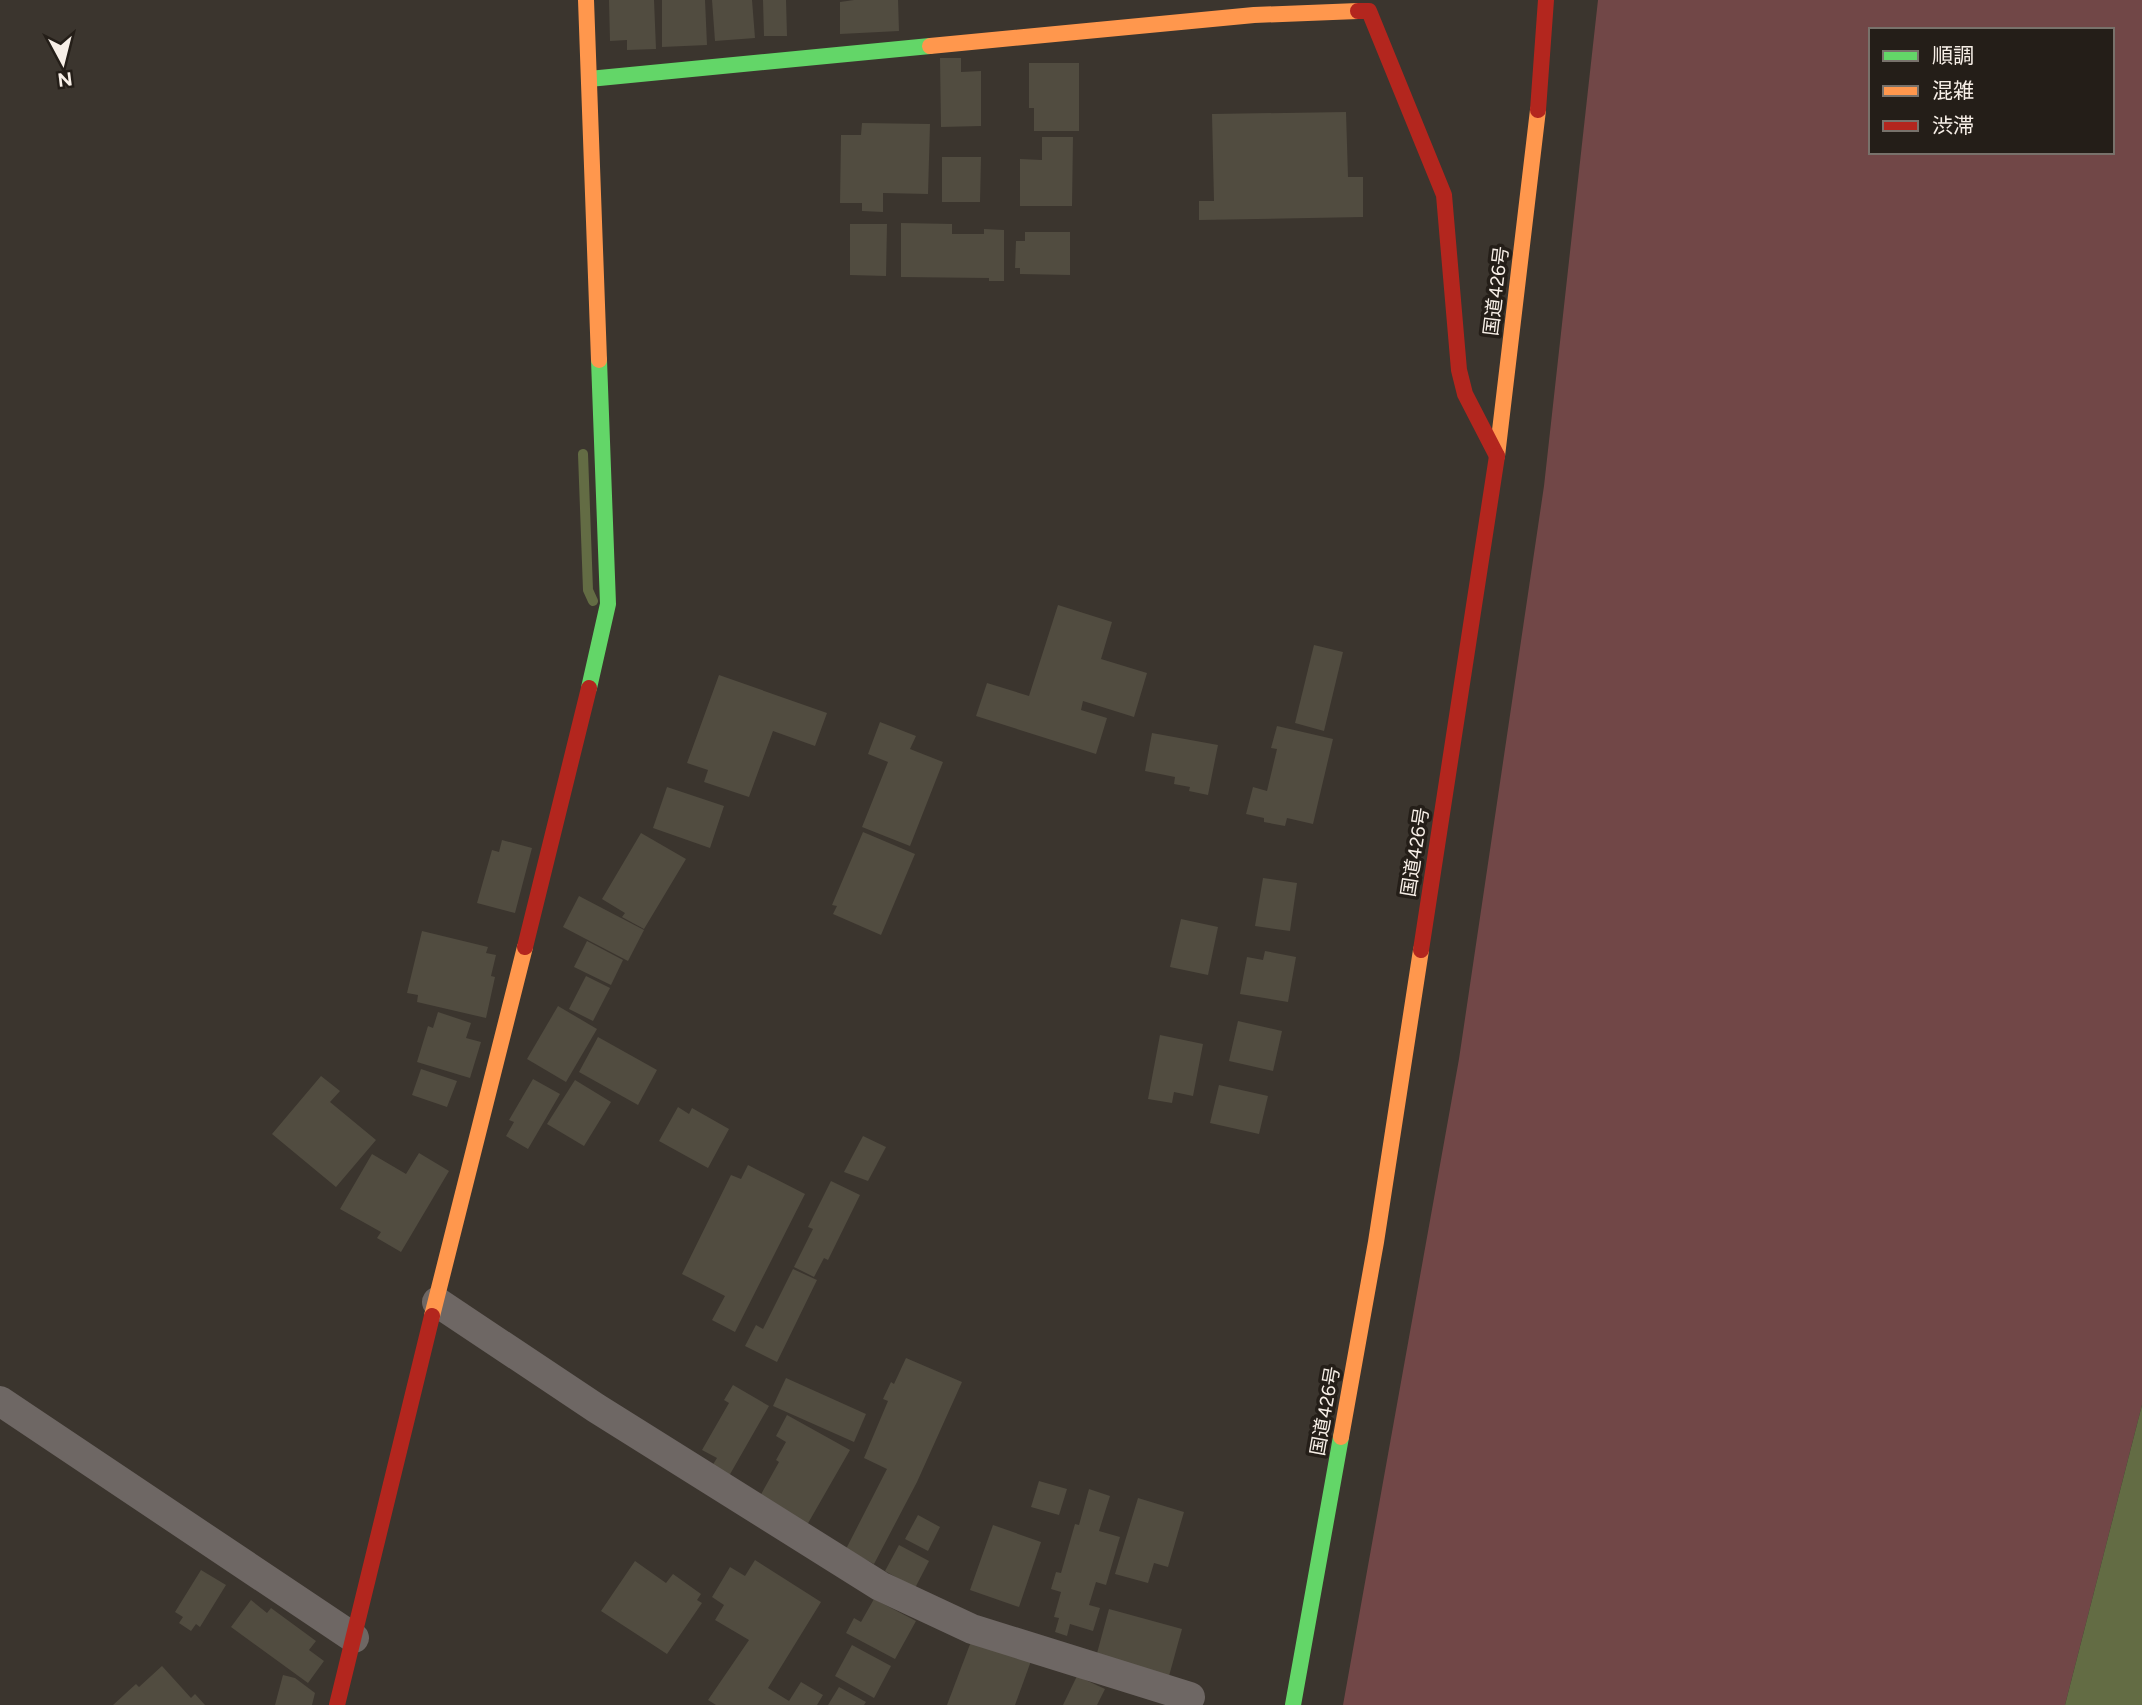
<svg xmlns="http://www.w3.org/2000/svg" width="2142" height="1705" font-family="Figtree,'Noto Sans JP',sans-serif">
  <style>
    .green { fill: #714747; fill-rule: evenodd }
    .water { fill: #636c44 }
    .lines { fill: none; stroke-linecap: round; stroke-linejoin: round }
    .stream { stroke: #636c44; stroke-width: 10 }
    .building { fill: #514c40 }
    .street { stroke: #6e6764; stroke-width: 30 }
    .fast { stroke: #63d668; stroke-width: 16 }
    .slow { stroke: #ff974d; stroke-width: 16 }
    .jam { stroke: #b3261e; stroke-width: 16 }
    .labels { text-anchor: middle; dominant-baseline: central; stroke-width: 7; stroke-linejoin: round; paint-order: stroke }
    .street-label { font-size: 19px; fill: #f7efe7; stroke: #241e18 }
  </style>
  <rect width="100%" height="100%" fill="#3b352e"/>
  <path class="green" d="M1598 0H2142V1405L2065 1705H1343L1459 1059 1544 486ZM1871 30H2112V152H1871Z"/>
  <polygon class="water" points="2142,1405 2142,1705 2065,1705"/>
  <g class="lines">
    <polyline class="stream" points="583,454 588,590 593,601"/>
  </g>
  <g class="building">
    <polygon points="609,0 654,0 656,49 627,50 627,40 610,41"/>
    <polygon points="662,0 705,0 707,45 662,47"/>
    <polygon points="712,0 752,0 755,38 715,41"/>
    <polygon points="763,0 786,0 787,36 764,36"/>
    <polygon points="854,0 898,0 899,31 840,34 840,2"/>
    <polygon points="940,58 961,58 961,72 981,71 981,126 941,127"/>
    <polygon points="1029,63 1079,63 1079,131 1034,131 1034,108 1029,108"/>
    <polygon points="1346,112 1348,177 1363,177 1363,217 1199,220 1199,201 1214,201 1212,114"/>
    <polygon points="862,123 930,124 928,194 883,193 883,212 862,211 862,203 840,203 841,135 861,135"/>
    <polygon points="1042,137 1073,137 1072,206 1020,206 1020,159 1042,160"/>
    <polygon points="942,157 981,157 980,202 942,202"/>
    <polygon points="901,223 952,224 952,234 984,234 984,229 1004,230 1004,281 989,281 989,278 901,277"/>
    <polygon points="850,224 887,224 886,276 850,275"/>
    <polygon points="1025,232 1070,232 1070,275 1020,274 1020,268 1015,268 1016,241 1025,241"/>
    <polygon points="1058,605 1112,622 1101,659 1147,673 1134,717 1083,701 1081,710 1107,718 1096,754 976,716 987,683 1029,696"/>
    <polygon points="1314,645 1343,652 1324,731 1295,723"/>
    <polygon points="719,675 827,713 815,746 773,731 749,797 704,782 708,770 687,763"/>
    <polygon points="880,722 916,736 910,749 943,762 910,846 862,827 888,762 868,754"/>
    <polygon points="1277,726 1333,739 1313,824 1287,818 1285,826 1264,822 1264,818 1246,814 1253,787 1267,791 1277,749 1271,748"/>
    <polygon points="1152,733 1218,745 1208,795 1189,791 1190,787 1174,784 1175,777 1145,771"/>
    <polygon points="667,787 724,806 710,848 653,828"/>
    <polygon points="863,832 915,854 881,935 833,914 837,906 832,905"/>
    <polygon points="641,833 686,859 644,929 622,917 625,913 602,899"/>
    <polygon points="502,840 532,848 515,913 477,903 492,850 499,852"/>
    <polygon points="1263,878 1297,883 1290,931 1255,926"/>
    <polygon points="579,896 644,930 628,961 563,927"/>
    <polygon points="1181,919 1218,927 1208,975 1170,967"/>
    <polygon points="422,931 488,947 486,953 496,955 491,976 495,977 486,1018 417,1002 418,995 407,993"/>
    <polygon points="587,941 623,960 611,985 574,967"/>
    <polygon points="1265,951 1296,957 1288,1002 1240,994 1247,957 1263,960"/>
    <polygon points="586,976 610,988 593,1021 569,1009"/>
    <polygon points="558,1006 597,1029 566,1082 527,1059"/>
    <polygon points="438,1012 471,1023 466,1038 481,1042 470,1078 417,1062 428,1026 433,1028"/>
    <polygon points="1238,1021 1282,1031 1273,1071 1229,1061"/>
    <polygon points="1160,1035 1203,1044 1193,1096 1174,1092 1172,1103 1148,1099"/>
    <polygon points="598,1037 657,1070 638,1105 579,1072"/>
    <polygon points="421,1069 457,1081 447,1107 412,1095"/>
    <polygon points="321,1076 340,1091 330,1102 376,1140 336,1187 272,1134"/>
    <polygon points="533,1079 560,1094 528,1149 506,1136 514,1122 509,1120"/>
    <polygon points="575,1080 611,1102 584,1146 547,1124"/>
    <polygon points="1219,1085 1268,1096 1259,1134 1210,1123"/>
    <polygon points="678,1107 689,1114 692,1108 729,1129 708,1168 659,1141"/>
    <polygon points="863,1136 886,1147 868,1181 844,1172"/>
    <polygon points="419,1153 449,1171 401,1252 377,1238 381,1232 340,1209 372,1154 406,1174"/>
    <polygon points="748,1165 805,1194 735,1332 712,1320 725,1296 682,1274 731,1175 741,1179"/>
    <polygon points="831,1181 860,1195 828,1260 824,1258 814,1277 794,1267 813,1229 808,1227"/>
    <polygon points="793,1269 817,1280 777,1362 745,1346 756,1325 763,1329"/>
    <polygon points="906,1358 962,1382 917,1482 874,1564 846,1549 887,1469 864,1458 888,1401 883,1399 891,1382 894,1384"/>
    <polygon points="786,1378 866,1414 854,1442 773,1406"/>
    <polygon points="733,1385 769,1406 729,1476 712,1466 717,1458 702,1450 729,1403 724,1400"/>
    <polygon points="787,1415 850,1450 807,1525 759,1498 779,1462 776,1460 786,1442 776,1436"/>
    <polygon points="1039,1481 1067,1489 1059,1515 1031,1507"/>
    <polygon points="1089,1489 1110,1496 1099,1531 1120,1537 1106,1585 1096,1582 1089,1605 1100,1608 1093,1631 1070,1624 1067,1636 1055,1632 1059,1618 1054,1617 1061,1592 1051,1589 1056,1572 1061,1573 1075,1524 1079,1525"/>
    <polygon points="1138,1498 1184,1512 1168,1567 1154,1563 1148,1583 1115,1574"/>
    <polygon points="918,1515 940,1527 928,1551 905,1539"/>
    <polygon points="993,1525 1041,1542 1019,1607 970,1590"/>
    <polygon points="899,1545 929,1561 915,1588 885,1571"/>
    <polygon points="755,1560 821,1602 768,1688 789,1701 801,1682 823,1695 817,1705 716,1705 708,1700 749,1640 715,1620 724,1605 712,1597 730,1567 745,1576"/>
    <polygon points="635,1561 666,1583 673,1574 701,1594 697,1600 702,1603 667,1654 601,1611"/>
    <polygon points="201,1570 226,1585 200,1627 196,1624 191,1631 179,1623 183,1617 175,1612"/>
    <polygon points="874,1599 916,1621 895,1659 846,1633 854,1618 861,1622"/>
    <polygon points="251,1600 267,1613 271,1608 316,1641 309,1650 324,1661 308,1683 231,1627"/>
    <polygon points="1109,1609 1182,1629 1169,1676 1096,1657"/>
    <polygon points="972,1639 1031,1661 1015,1705 947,1705"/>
    <polygon points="852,1645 891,1666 874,1698 835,1676"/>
    <polygon points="162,1666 191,1698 195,1694 205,1705 113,1705 136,1684 139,1687"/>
    <polygon points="283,1675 295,1678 315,1693 312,1705 275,1705"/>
    <polygon points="1077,1676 1105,1689 1097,1705 1063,1705"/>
    <polygon points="839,1687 866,1702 864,1705 828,1705"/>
  </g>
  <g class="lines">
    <g class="street">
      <polyline points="437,1302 596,1408 880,1586 972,1629 1190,1697"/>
      <polyline points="0,1401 354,1638"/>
    </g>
    <g class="fast">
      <polyline points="589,79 930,46"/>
      <polyline points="589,688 608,604 599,360"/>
      <polyline points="1293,1705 1341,1437"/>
    </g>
    <g class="slow">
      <polyline points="586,0 599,360"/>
      <polyline points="930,46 1254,15 1358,11"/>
      <polyline points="1497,456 1538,110"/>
      <polyline points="432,1316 525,947"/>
      <polyline points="1341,1437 1376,1242 1421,950"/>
    </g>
    <g class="jam">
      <polyline points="1358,11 1369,11 1444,195 1459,370 1465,394 1497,456"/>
      <polyline points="1538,110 1546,0"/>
      <polyline points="525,947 589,688"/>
      <polyline points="1421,950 1497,456"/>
      <polyline points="337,1705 432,1316"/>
    </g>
  </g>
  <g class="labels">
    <g class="street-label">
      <text transform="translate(1496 291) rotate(-83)">国道426号</text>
      <text transform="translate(1415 852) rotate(-81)">国道426号</text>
      <text transform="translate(1325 1411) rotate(-80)">国道426号</text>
    </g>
  </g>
  <rect x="1869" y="28" width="245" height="126" fill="#241e18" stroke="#78726b" stroke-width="2"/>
  <rect x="1883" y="51" width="35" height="10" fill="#63d668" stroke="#78726b" stroke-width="2"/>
  <text x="1932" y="63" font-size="21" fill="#f7efe7">順調</text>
  <rect x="1883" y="86" width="35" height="10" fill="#ff974d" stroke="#78726b" stroke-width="2"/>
  <text x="1932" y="98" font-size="21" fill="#f7efe7">混雑</text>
  <rect x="1883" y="121" width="35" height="10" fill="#b3261e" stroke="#78726b" stroke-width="2"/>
  <text x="1932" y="133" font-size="21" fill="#f7efe7">渋滞</text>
  <g transform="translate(63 63) rotate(173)" stroke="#241e18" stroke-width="5" paint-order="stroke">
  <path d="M0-5L12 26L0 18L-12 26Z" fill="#f7efe7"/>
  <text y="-10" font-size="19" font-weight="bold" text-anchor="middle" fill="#f7efe7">N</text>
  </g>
</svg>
